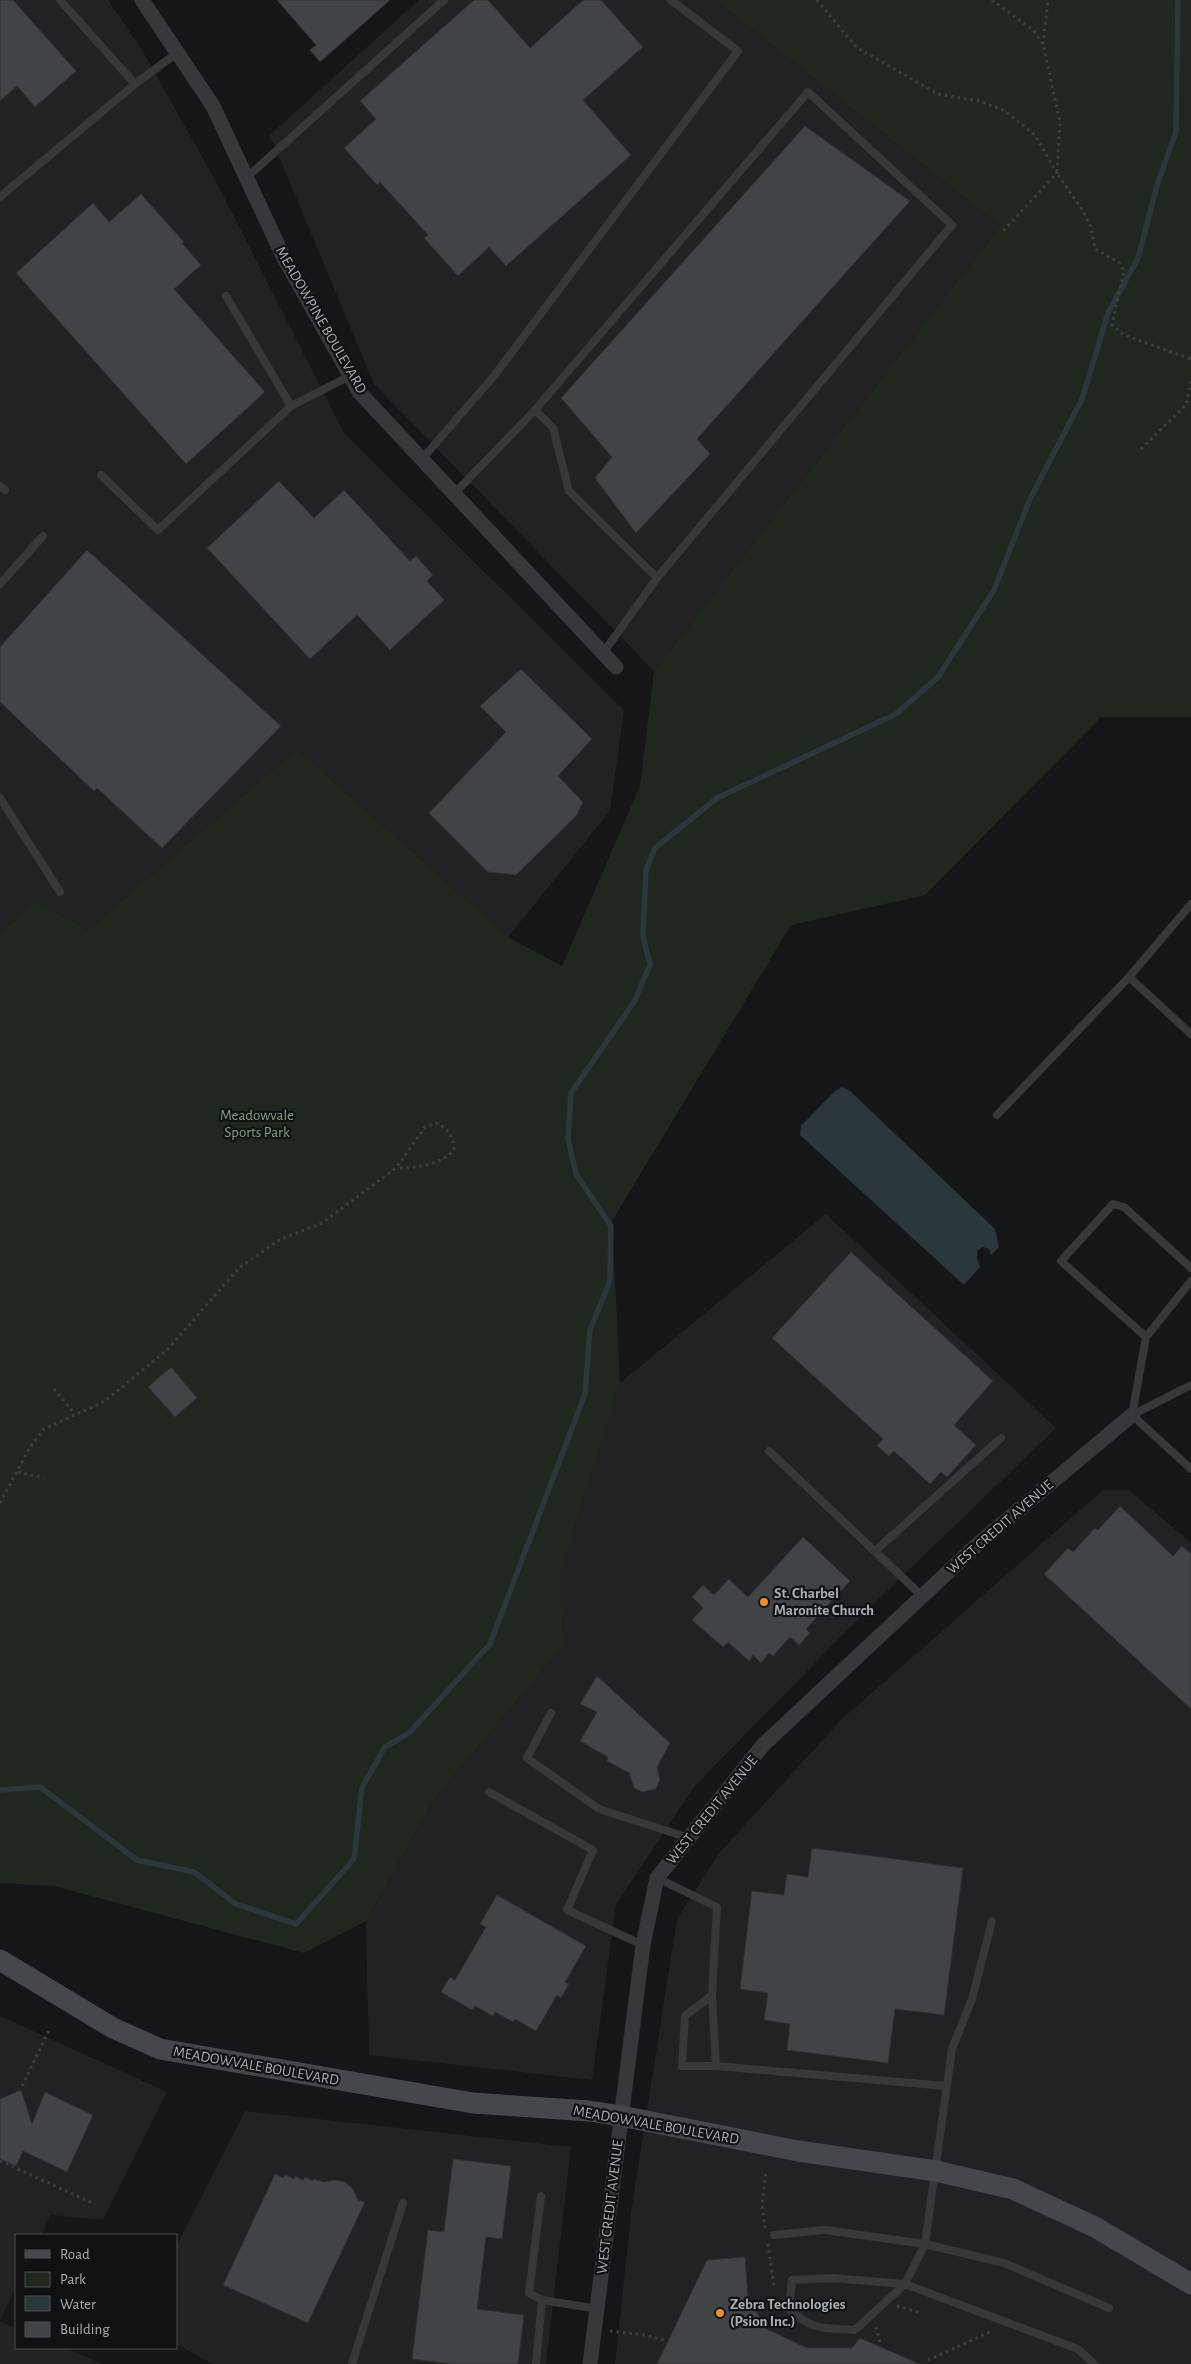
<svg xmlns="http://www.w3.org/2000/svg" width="1191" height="2364" font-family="'Alegreya Sans',sans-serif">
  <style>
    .built { fill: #212224 }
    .green { fill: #20271f }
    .water { fill: #2c373b }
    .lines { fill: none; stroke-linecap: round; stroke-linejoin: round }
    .stream { stroke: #2c373b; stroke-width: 5.5 }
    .building { fill: #414447; stroke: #2f3033 }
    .path { stroke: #3c4043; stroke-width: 3; stroke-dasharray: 2.5 4; stroke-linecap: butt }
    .lane { stroke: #36383c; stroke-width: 8 }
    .street { stroke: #36383c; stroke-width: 15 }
    .secondary { stroke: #44484c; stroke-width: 21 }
    .poi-dot { fill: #f18c34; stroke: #101112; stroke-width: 2 }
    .labels { text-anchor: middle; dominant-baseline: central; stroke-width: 4.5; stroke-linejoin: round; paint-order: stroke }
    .street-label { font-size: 15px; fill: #a7afb7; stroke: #101112 }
    .park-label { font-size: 15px; fill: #83a27e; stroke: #101112 }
    .poi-label { font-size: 15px; font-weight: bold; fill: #a7afb7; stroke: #101112; text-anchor: start }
  </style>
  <rect width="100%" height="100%" fill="#151617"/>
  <g class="built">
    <polygon points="0,0 108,0 142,50 219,187 344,433 624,710 610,811 508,937 297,749 88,930 35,901 0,934"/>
    <polygon points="419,0 715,0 1000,226 654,671 374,384 270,135"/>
    <polygon points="826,1214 1056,1428 859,1618 693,1788 616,1905 592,2080 369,2055 366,1921 436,1797 563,1646 561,1571 620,1383"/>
    <polygon points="1103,1490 1129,1490 1191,1543 1191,2364 615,2364 632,2206 677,1919 720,1852 843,1718"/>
    <polygon points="0,2016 167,2092 103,2220 51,2215 41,2235 16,2235 16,2287 0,2321 16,2328 16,2348 64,2348 103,2364 0,2364"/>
    <polygon points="245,2111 571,2147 546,2364 213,2364 176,2344 176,2247"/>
  </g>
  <polygon class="green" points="715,0 1191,0 1191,717 1101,717 925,895 791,925 612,1221 620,1383 561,1571 563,1646 436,1797 366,1921 304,1953 54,1886 0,1883 0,934 35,901 88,930 297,749 508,937 562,966 640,786 654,671 1000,226"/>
  <polygon class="water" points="842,1087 850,1091 995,1229 999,1247 991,1255 989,1249 983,1247 978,1250 977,1258 980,1267 964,1285 800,1135 801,1126 835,1091"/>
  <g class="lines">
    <polyline class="stream" points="0,1790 40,1787 137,1860 194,1872 236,1904 296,1924 354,1859 362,1787 385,1747 409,1733 490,1644 585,1394 590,1330 610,1281 611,1226 576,1174 568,1139 571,1093 634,1002 650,965 643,936 646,870 655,848 717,798 896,714 938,677 994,590 1030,499 1082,399 1108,313 1138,258 1158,182 1176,132 1178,0"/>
  </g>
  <g class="building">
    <polygon points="0,0 13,0 76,71 35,107 17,86 0,101"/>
    <polygon points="277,0 390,0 320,62 310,50 316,45"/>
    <polygon points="474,0 488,0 530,48 583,0 601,0 643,47 583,100 631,155 506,266 489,247 458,276 424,238 428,235 380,182 377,185 344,148 376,119 360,101"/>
    <polygon points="805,126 910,201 697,439 710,454 636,533 595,478 612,457 561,398"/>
    <polygon points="141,194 184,242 182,243 201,265 174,289 265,392 186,464 16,273 93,203 109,222"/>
    <polygon points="279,481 314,518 344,490 410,561 416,556 433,575 427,581 444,600 390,650 357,615 310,659 207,548"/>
    <polygon points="87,550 281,726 162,848 97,788 94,791 0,702 0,647"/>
    <polygon points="521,669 592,739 558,776 583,802 577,815 516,875 488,872 429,813 506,732 480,706"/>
    <polygon points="851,1252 993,1381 954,1425 976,1445 947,1477 941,1472 930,1484 894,1451 889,1456 877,1446 883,1439 772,1338"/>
    <polygon points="171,1367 197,1398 175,1417 148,1387"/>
    <polygon points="1120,1506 1173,1556 1182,1546 1191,1554 1191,1709 1044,1574 1068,1548 1073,1552 1095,1528 1098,1530"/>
    <polygon points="803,1537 850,1581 806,1629 810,1633 799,1645 790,1637 773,1656 769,1653 761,1663 753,1655 749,1661 728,1642 723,1647 692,1620 703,1608 692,1597 703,1585 714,1595 729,1579 748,1597"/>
    <polygon points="597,1676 670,1743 657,1767 660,1780 656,1789 642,1792 634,1788 629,1773 607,1761 608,1757 580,1741 597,1712 580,1704"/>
    <polygon points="812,1848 963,1868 944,2015 895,2009 888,2063 787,2050 790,2024 764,2020 768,1993 740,1989 752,1891 784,1895 787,1874 808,1877"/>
    <polygon points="497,1895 586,1946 565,1982 569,1984 561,1998 557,1995 536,2031 515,2019 513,2022 495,2012 493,2016 475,2006 472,2010 441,1992 450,1977 455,1980 486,1927 480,1924"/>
    <polygon points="21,2090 32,2124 45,2092 93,2115 67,2172 23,2151 16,2166 0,2159 0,2099"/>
    <polygon points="453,2159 511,2166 502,2239 486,2237 477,2309 524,2315 518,2364 452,2364 412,2359 428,2230 444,2232"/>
    <polygon points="275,2174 283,2178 285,2175 294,2179 295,2176 303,2180 305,2177 313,2181 314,2179 324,2182 334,2180 345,2182 353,2189 358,2200 365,2202 308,2323 223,2285"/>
    <polygon points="745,2257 748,2298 767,2329 807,2348 852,2348 860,2338 920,2364 657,2364 707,2260"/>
  </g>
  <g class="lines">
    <g class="path">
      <polyline points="817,0 856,47 938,94 979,101 1005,111 1035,135 1057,173 1003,231"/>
      <polyline points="992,0 1033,30 1043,44 1060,122 1057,173 1083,211 1091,227 1095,249 1120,263 1124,271 1112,325 1124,335 1191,359"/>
      <polyline points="1043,44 1048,0"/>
      <polyline points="1141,449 1186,405 1191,381"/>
      <polyline points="54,1389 75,1414"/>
      <polyline points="18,1472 44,1478"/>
      <path d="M0 1503 30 1447 44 1429 105 1401 167 1350 240 1267 281 1239 322 1223 396 1168 425 1127 436 1123C449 1129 453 1136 454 1150 441 1165 415 1168 396 1168"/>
      <polyline points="22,2086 50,2028"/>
      <polyline points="0,2161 95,2204"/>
      <polyline points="765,2228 762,2204 766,2172"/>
      <polyline points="768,2244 774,2288"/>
      <polyline points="897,2306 921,2313"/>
      <polyline points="876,2327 880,2342"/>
      <polyline points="610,2331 644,2335 664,2340"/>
      <polyline points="928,2360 992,2331"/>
    </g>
    <g class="lane">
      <polyline points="60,0 135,84"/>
      <polyline points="246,178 444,0"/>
      <polyline points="0,197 135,84 177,53"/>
      <polyline points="226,296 291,406"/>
      <polyline points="535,410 808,92 952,225 657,578 603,653"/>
      <polyline points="422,459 494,376 738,51 671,0"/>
      <polyline points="101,475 158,530 291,406 350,376"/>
      <polyline points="0,486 5,490"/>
      <polyline points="454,494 535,410 553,428 569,491 657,578"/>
      <polyline points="0,584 43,536"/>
      <polyline points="0,798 60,892"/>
      <polyline points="1129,977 1191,904"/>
      <polyline points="997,1115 1129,977 1191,1034"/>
      <polyline points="1146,1337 1061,1261 1113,1204 1124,1207 1191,1268"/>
      <polyline points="1132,1415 1146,1337 1191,1281"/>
      <polyline points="1132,1415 1191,1469"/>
      <polyline points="1132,1415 1191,1385"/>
      <polyline points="769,1451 922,1596"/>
      <polyline points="875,1551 1001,1438"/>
      <polyline points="551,1713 527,1758 599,1809 689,1838"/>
      <polyline points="489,1792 593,1850 567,1910 643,1945"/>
      <polyline points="657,1878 717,1907 712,1995 685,2016 682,2066 716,2066 946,2086"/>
      <polyline points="992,1921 972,1999 952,2049 925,2244 905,2284 1078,2349 1094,2364"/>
      <polyline points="712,1995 716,2066"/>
      <polyline points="541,2196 529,2293 542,2300 598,2309"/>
      <polyline points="774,2235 825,2230 925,2244 1004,2263 1109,2308"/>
      <path d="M833 2278 905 2284 855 2330C825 2328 812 2331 789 2309L792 2280Z"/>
      <polyline points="352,2364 403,2203"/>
      <polyline points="536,2364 542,2300"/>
    </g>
    <g class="street">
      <polyline points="142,0 213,106 283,256 360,393 616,667"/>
      <polyline points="590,2364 643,1945 657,1878 763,1745 978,1544 1132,1415"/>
    </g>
    <polyline class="secondary" points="0,1960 113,2028 160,2049 473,2103 589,2111 621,2116 798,2151 936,2171 1013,2189 1095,2227 1191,2284"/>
  </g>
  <g class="poi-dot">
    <circle cx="764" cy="1602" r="5"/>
    <circle cx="720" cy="2313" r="5"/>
  </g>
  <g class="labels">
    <g class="street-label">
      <text transform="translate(321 320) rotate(60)">MEADOWPINE BOULEVARD</text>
      <text transform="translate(1000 1527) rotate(-41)">WEST CREDIT AVENUE</text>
      <text transform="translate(712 1810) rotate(-51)">WEST CREDIT AVENUE</text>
      <text transform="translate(256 2066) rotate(10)">MEADOWVALE BOULEVARD</text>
      <text transform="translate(656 2125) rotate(10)">MEADOWVALE BOULEVARD</text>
      <text transform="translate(610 2207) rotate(-83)">WEST CREDIT AVENUE</text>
    </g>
    <g class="park-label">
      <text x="257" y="1115">Meadowvale<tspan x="257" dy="17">Sports Park</tspan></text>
    </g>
    <g class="poi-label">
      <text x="774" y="1593">St. Charbel<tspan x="774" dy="17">Maronite Church</tspan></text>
      <text x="730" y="2304">Zebra Technologies<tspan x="730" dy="17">(Psion Inc.)</tspan></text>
    </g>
  </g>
  <rect x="15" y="2234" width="162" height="115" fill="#101112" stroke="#4c5054"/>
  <rect x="25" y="2250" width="25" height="8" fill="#44484c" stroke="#4c5054"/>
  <text x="60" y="2259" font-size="15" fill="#a7afb7">Road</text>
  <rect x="25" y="2272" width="25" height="15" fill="#20271f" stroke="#4c5054"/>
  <text x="60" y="2284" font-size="15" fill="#a7afb7">Park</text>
  <rect x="25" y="2296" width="25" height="15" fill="#2c373b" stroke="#4c5054"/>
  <text x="60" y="2309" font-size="15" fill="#a7afb7">Water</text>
  <rect x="25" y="2322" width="25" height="15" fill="#414447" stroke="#4c5054"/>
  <text x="60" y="2334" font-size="15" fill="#a7afb7">Building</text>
</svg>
